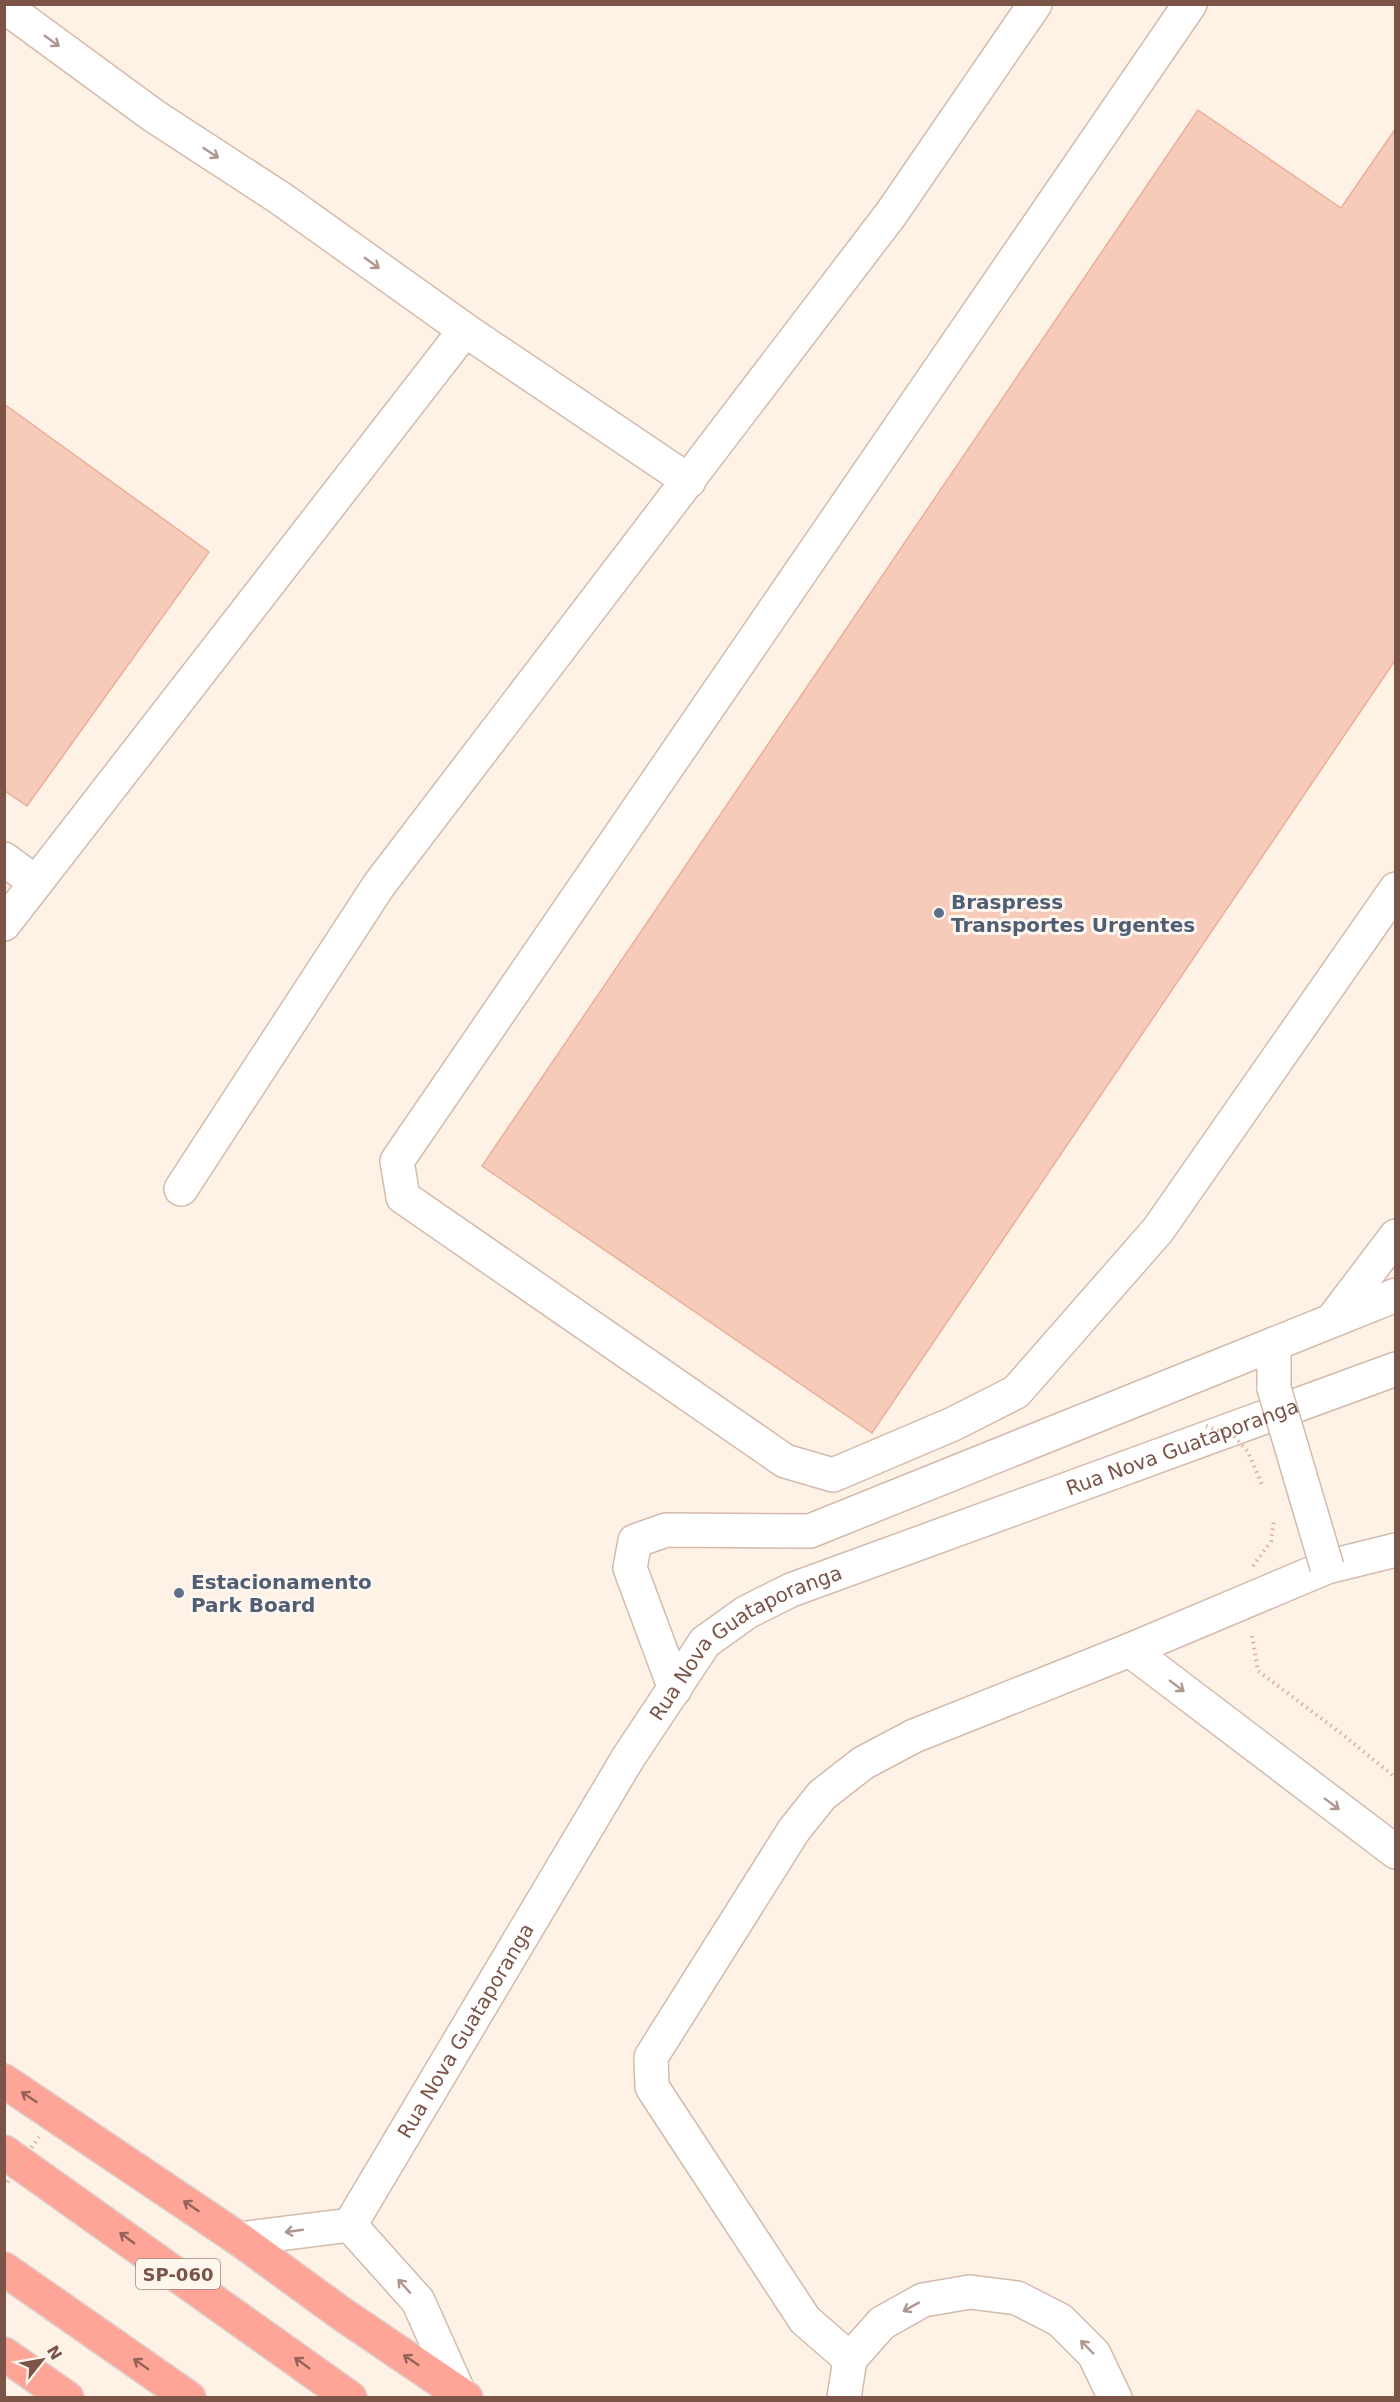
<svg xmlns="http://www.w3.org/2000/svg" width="1400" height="2402" font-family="'DejaVu Sans',sans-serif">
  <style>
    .building { fill: #f7cbba; stroke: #ebae99; stroke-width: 1.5 }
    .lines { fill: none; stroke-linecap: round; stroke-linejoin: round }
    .minor-casing { stroke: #d4baad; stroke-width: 36 }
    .highway-casing { stroke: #ddd2cf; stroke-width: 36 }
    .path { stroke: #dcae9d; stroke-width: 4; stroke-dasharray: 1.5 4.5; stroke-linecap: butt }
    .minor { stroke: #fff; stroke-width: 33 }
    .highway { stroke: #fea597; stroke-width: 33 }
    .minor-bridge-casing { stroke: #d4baad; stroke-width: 36; stroke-linecap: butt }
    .path-bridge { stroke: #dcae9d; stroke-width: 4; stroke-dasharray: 1.5 4.5; stroke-linecap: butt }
    .minor-bridge { stroke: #fff; stroke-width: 33 }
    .oneway { stroke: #b09891 }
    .oneway2 { stroke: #956357 }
    .service-dot { fill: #5c6f8a; stroke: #fff6ee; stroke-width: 2 }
    .labels { text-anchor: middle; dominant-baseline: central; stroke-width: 6; stroke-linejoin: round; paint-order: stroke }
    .shield { fill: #fff6ee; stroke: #a38479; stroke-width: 1.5 }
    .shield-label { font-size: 18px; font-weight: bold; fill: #7b5347 }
    .service-label { font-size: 20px; font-weight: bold; fill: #4e5e75; stroke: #fff6ee; text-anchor: start }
    .street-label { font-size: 20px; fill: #7b5347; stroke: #fff6ee }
  </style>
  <rect width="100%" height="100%" fill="#fef2e6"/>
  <g class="building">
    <polygon points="1198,110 1341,208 1396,128 1396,659 872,1433 482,1166"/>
    <polygon points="4,404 209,552 27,806 4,790"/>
  </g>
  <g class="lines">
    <g class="minor-casing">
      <g id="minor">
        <polyline points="1190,4 397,1161 403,1197 785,1461 833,1475 953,1424 1016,1392 1158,1230 1396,889"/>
        <polyline points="4,6 154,116 280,198 465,330 689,481"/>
        <polyline points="4,859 35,882"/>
        <polyline points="4,924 465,330"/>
        <polyline points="181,1189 379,885 891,214 1035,4"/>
        <polyline points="1333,1319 1396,1236"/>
        <polyline points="1274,1388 1274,1344 1396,1295"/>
        <polyline points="1130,1650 1396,1852"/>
        <polyline points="675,1689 630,1568 635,1541 666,1530 810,1531 1274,1344"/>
        <path id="s1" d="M350 2225 628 1758 705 1642 747 1612 791 1590 1396 1369"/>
        <polyline points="350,2225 418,2301 459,2393"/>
        <polyline points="239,2239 350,2225"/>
        <polyline points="850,2359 805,2320 652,2087 651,2057 794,1830 822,1795 863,1763 914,1736 1130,1650 1327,1567 1396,1550"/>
        <polyline points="844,2398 850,2359 882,2323 923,2300 970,2292 1017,2298 1060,2320 1094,2354 1115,2398"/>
      </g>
    </g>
    <g class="highway-casing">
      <g id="highway">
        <polyline points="4,2081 239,2239 342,2314 466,2398"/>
        <polyline points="4,2152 350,2398"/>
        <polyline points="4,2269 189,2398"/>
        <polyline points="4,2354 67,2398"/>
      </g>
    </g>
    <polyline class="path" points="1252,1636 1258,1671 1342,1734 1396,1778"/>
    <use href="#minor" class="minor"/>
    <use href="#highway" class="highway"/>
    <g class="minor-bridge-casing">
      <polyline id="minor-bridge" points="1274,1388 1327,1567"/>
    </g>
    <g class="path-bridge">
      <polyline points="1206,1426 1234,1436 1248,1452 1263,1487"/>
      <polyline points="1253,1566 1271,1541 1274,1519"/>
      <polyline points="4,2187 39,2137"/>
    </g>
    <use href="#minor-bridge" class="minor-bridge"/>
  </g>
  <defs><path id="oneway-shaft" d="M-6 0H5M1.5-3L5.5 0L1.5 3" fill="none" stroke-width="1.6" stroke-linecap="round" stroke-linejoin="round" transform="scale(1.5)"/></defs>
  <g class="oneway">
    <use href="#oneway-shaft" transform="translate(52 41) rotate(36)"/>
    <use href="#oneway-shaft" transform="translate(211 153) rotate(33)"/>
    <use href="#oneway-shaft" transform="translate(372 263) rotate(36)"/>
    <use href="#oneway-shaft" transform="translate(1177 1686) rotate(37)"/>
    <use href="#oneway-shaft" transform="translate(1332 1804) rotate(37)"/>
    <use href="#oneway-shaft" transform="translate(294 2231) rotate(172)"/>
    <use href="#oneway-shaft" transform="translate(404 2286) rotate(-132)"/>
    <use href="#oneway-shaft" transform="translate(911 2307) rotate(151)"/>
    <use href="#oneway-shaft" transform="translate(1087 2347) rotate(-134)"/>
  </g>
  <g class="oneway2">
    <use href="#oneway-shaft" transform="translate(29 2097) rotate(-146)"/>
    <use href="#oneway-shaft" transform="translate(191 2206) rotate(-146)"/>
    <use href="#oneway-shaft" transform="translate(127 2238) rotate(-144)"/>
    <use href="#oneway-shaft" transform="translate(411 2360) rotate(-146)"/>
    <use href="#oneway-shaft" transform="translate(302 2363) rotate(-144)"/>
    <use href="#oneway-shaft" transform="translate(141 2364) rotate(-145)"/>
  </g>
  <g class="service-dot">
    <circle cx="939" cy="913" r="6"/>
    <circle cx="179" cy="1593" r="6"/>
  </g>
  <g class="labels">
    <rect class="shield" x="136" y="2259" width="84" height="30" rx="4.5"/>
    <g class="shield-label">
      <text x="178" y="2274">SP-060</text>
    </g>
    <g class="service-label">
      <text x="951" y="902">Braspress<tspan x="951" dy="23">Transportes Urgentes</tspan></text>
      <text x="191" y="1582">Estacionamento<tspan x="191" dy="23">Park Board</tspan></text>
    </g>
    <g class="street-label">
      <text stroke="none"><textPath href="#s1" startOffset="1200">Rua Nova Guataporanga</textPath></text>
      <text stroke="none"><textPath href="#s1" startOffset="714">Rua Nova Guataporanga</textPath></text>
      <text stroke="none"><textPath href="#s1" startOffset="226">Rua Nova Guataporanga</textPath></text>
    </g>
  </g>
  <rect width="1400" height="2402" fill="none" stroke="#7b5347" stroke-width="12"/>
  <g transform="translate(42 2360) rotate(59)" stroke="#fff6ee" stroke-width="4.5" paint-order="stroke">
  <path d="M0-4.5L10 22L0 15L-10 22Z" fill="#7b5347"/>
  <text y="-9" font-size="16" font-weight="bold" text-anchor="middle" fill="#7b5347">N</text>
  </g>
</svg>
